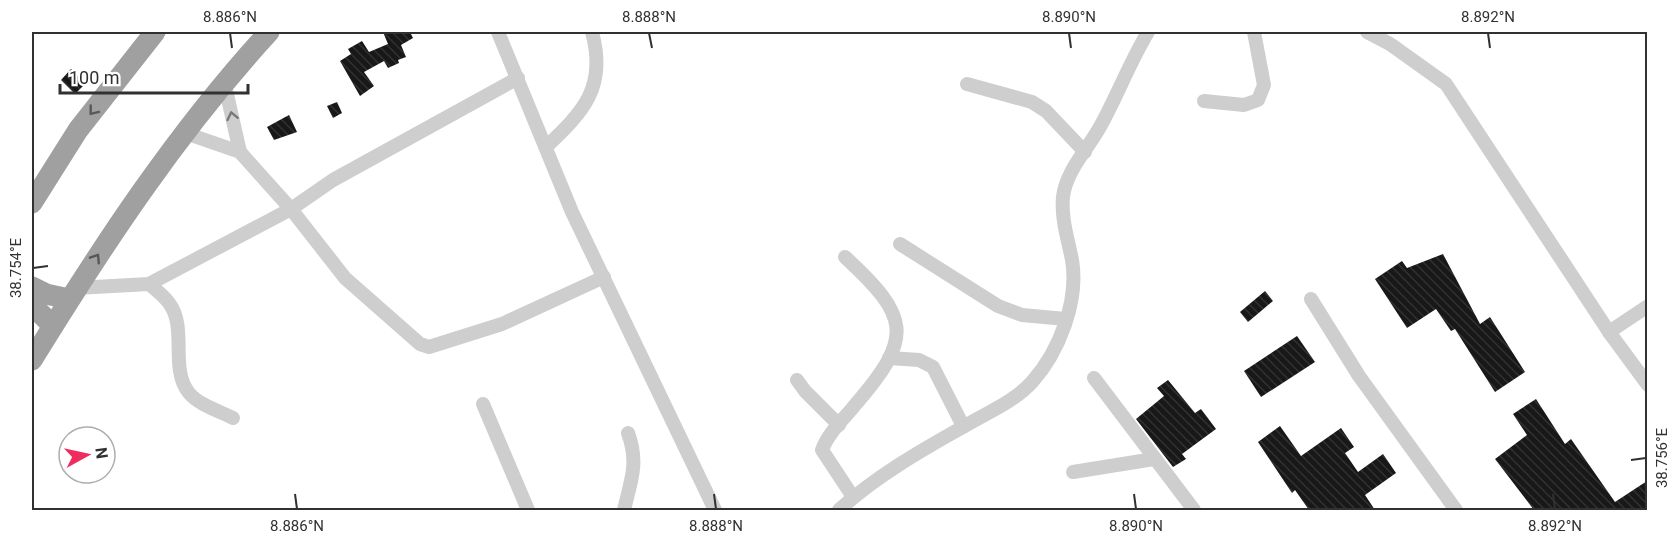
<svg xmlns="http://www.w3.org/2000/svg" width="1679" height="542" font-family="Roboto,sans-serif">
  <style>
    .building { fill: url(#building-back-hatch) }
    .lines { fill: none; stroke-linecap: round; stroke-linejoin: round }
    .minor { stroke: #cecece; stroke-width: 14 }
    .trunk { stroke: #a0a0a0; stroke-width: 21 }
    .oneway { stroke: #585858 }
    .oneway2 { stroke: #787878 }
    .ticks { fill: none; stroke: #313131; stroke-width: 2 }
    .neatline { fill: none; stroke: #313131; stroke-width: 2 }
    .ticks-label { font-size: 15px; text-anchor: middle; fill: #313131 }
  </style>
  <defs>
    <pattern id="building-back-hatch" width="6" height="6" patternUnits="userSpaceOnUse" patternTransform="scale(1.5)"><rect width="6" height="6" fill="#181818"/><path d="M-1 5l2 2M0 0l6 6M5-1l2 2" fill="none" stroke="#313131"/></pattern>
  </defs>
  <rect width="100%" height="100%" fill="#fff"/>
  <g class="building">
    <polygon points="383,32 410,32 413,38 401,45 406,57 398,60 399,63 388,68 384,61 364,72 374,86 360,96 340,61 351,54 348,49 362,41 369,52 388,44"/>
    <polygon points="71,69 85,84 75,94 61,80"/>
    <polygon points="337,102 342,113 333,118 327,106"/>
    <polygon points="289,115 297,132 274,140 267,127"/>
    <polygon points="1443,254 1480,324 1490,317 1525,372 1495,392 1455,329 1451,331 1436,309 1407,328 1375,279 1402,261 1407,268"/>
    <polygon points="1265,291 1273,301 1248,322 1240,312"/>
    <polygon points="1297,336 1315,362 1261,397 1244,371"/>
    <polygon points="1168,380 1195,413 1201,409 1216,429 1182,454 1186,459 1173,467 1136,419 1164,396 1157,388"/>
    <polygon points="1536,399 1565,444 1571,439 1615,502 1647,481 1647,510 1534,510 1495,459 1527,435 1513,414"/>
    <polygon points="1280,426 1301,456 1341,428 1354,447 1345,453 1358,472 1383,454 1396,473 1365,495 1375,510 1309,510 1295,490 1292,493 1258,442"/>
  </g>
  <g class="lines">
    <g class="minor">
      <polyline points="498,32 572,212 715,510"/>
      <polyline points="1367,32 1390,44 1446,84 1609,332 1648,385"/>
      <polyline points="224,81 240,152"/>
      <polyline points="967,84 1032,102 1046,111 1085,152"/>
      <polyline points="1204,101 1244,105 1258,100 1264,85 1254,32"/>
      <polyline points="185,133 240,152 291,209 333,180 518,78"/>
      <path d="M546 147C584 111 607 87 592 32"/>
      <polyline points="900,244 998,306 1022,315 1066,319"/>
      <path d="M845 257C910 317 914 337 855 405 844 419 828 433 822 450L853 497"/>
      <path d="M149 284C156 290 164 296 169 303 188 328 169 368 189 393 199 405 219 411 233 418"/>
      <polyline points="76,288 149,284 291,209 345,278 420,344 429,347 502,324 604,277"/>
      <polyline points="1311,299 1359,376 1456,510"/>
      <polyline points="1609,332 1648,306"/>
      <polyline points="889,358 919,360 933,367 963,426"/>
      <polyline points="1094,378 1194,510"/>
      <polyline points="797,380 805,391 839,425"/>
      <polyline points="483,404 528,510"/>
      <polyline points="1073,472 1154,459"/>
      <path d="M624 510C631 480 639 463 628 433"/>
      <path d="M839 510C875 477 920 451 963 427 986 413 1014 402 1032 382 1059 352 1079 301 1072 260 1068 239 1061 219 1063 197 1066 170 1089 148 1101 125 1118 94 1130 62 1148 32"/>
    </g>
    <g class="trunk">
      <polyline points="32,203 78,130 155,32"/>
      <polyline points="32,287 46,294 69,299"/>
      <polyline points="32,305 53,326"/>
      <path d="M32 360C103 245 177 132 269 32"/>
    </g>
  </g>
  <defs><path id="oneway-chevron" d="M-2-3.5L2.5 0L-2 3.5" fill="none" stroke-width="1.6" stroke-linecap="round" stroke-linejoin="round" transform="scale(1.5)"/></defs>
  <g class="oneway">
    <use href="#oneway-chevron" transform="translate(93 111) rotate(128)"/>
    <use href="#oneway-chevron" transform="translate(96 258) rotate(-57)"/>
  </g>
  <use class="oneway2" href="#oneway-chevron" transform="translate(232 116) rotate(-102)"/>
  <path class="ticks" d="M230 33 232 48M649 33 652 48M1069 33 1071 48M1488 33 1490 48M33 268 48 266M1631 460 1646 458M295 494 297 509M714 494 716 509M1134 494 1136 509M1553 494 1555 509"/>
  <rect width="1679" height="542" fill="none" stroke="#ffffff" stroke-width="66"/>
  <g transform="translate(87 455) rotate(82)"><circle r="28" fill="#ffffff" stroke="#adadad" stroke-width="1.5"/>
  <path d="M0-4.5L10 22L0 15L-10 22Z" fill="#f02b5d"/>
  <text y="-9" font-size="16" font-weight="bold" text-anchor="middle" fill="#313131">N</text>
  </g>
  <path d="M60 84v9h188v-9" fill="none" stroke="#313131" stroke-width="3"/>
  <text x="69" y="84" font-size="18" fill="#313131" stroke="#ffffff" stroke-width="4.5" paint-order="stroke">100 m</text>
  <rect x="33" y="33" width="1613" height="476" class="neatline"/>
  <g class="ticks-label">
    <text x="230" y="22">8.886°N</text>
    <text x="649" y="22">8.888°N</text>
    <text x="1069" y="22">8.890°N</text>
    <text x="1488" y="22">8.892°N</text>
    <text transform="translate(16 268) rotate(-90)" y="5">38.754°E</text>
    <text transform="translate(1662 458) rotate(-90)" y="5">38.756°E</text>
    <text x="297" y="531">8.886°N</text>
    <text x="716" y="531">8.888°N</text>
    <text x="1136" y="531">8.890°N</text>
    <text x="1555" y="531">8.892°N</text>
  </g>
</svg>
